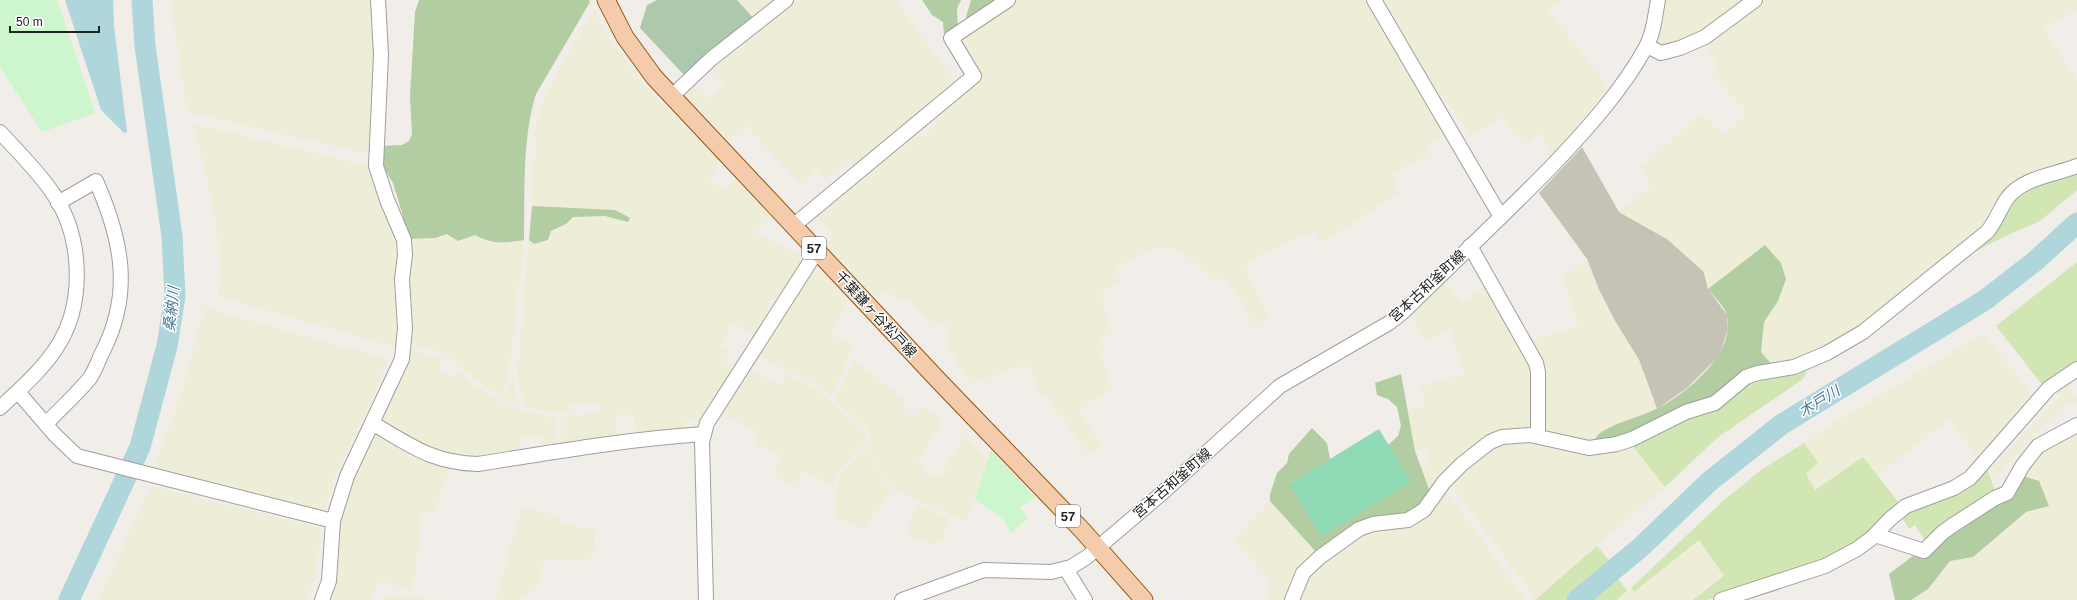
<svg xmlns="http://www.w3.org/2000/svg" width="2077" height="600" font-family="Arial,'Noto Sans JP',sans-serif">
  <style>
    .construction { fill: #c5c3b5 }
    .farmland { fill: #eeedd7 }
    .grass { fill: #d2e6b4 }
    .forest { fill: #b3cda2 }
    .cemetery { fill: #acc8ad }
    .park { fill: #cdf6cc }
    .pitch { fill: #8fd9b4 }
    .water { fill: #aed6db }
    .lines { fill: none; stroke-linecap: round; stroke-linejoin: round }
    .river { stroke: #aed6db; stroke-width: 21 }
    .minor-casing { stroke: #9f9f9f; stroke-width: 16 }
    .major-casing { stroke: #92570d; stroke-width: 19 }
    .minor { stroke: #fff; stroke-width: 14 }
    .major { stroke: #f5ccab; stroke-width: 17 }
    .labels { text-anchor: middle; dominant-baseline: central; stroke-width: 3; stroke-linejoin: round; paint-order: stroke }
    .shield { fill: #fff; stroke: #646464; stroke-width: 1 }
    .shield-label { font-size: 13px; font-weight: bold; fill: #222 }
    .street-label { font-size: 14px; fill: #222; stroke: #fff }
    .water-label { font-size: 15px; font-style: italic; fill: #4b7894; stroke: #fff }
  </style>
  <rect width="100%" height="100%" fill="#f1eee9"/>
  <polygon class="construction" points="1582,147 1619,212 1667,239 1704,272 1708,289 1727,315 1728,329 1719,356 1687,388 1657,409 1639,360 1615,321 1599,290 1587,259 1539,193"/>
  <g class="farmland">
    <polygon points="174,0 372,0 375,55 371,150 368,154 187,112 172,11"/>
    <polygon points="737,0 779,0 755,20"/>
    <polygon points="798,0 895,0 957,83 855,166 847,159 826,179 816,169 802,186 745,125 729,140 683,93 693,82 709,99 724,84 713,69"/>
    <polygon points="1014,0 1370,0 1447,133 1427,145 1429,155 1392,173 1400,192 1322,243 1314,232 1265,252 1245,267 1270,317 1253,325 1242,302 1223,276 1215,283 1199,266 1173,247 1150,249 1115,268 1121,280 1102,293 1104,313 1114,331 1100,341 1105,352 1101,354 1112,389 1079,409 1102,447 1087,453 1058,411 1054,412 1047,393 1040,395 1028,364 969,384 944,337 950,331 943,323 936,326 909,301 883,292 877,299 826,247 833,234 813,213 896,146 900,151 910,145 905,139 915,131 921,138 937,124 931,115 979,76 956,40"/>
    <polygon points="1378,0 1562,0 1548,11 1608,86 1595,105 1553,154 1538,133 1525,146 1501,117 1471,137 1442,94 1434,100"/>
    <polygon points="1665,0 1749,0 1705,34 1661,50 1654,45 1660,31"/>
    <polygon points="1763,0 2077,0 2077,9 2044,28 2077,80 2077,161 1988,222 1860,328 1800,359 1773,366 1761,352 1764,322 1778,301 1765,245 1708,289 1704,272 1684,253 1667,239 1619,212 1651,186 1640,167 1652,158 1701,112 1724,135 1747,112 1711,75 1718,63 1703,46"/>
    <polygon points="595,8 601,25 613,45 646,87 721,163 709,179 725,192 735,178 770,217 755,232 806,259 780,298 774,297 769,301 767,312 769,319 758,336 732,323 722,346 730,350 724,361 735,367 703,423 688,419 681,431 634,435 634,415 616,415 617,437 561,447 561,418 601,412 600,404 571,404 571,412 559,414 525,406 518,382 518,364 529,240 534,244 573,217 605,216 627,222 615,210 532,206 536,126 543,98"/>
    <polygon points="194,124 367,166 394,237 397,256 394,278 396,347 218,297 219,258 215,216"/>
    <polygon points="447,234 458,241 475,235 488,242 504,243 524,240 509,376 501,396 480,383 446,354 409,343 407,239 435,238"/>
    <polygon points="1587,259 1599,290 1615,321 1639,360 1657,409 1599,433 1593,443 1542,432 1528,341 1578,326 1563,278"/>
    <polygon points="811,267 827,277 849,299 830,334 854,345 831,398 818,386 756,354"/>
    <polygon points="1444,282 1463,303 1487,284 1532,362 1532,429 1500,431 1430,492 1421,468 1428,466 1425,448 1415,451 1408,412 1425,406 1421,387 1465,373 1450,330 1424,342 1411,314"/>
    <polygon points="204,308 388,359 373,397 333,480 323,512 155,468 183,388"/>
    <polygon points="1983,333 2035,398 1980,461 1949,420 1878,475 1863,457 1815,490 1806,474 1805,443 1838,420"/>
    <polygon points="408,348 442,360 439,370 453,378 457,369 476,387 509,406 552,418 555,420 557,446 542,450 542,437 520,438 519,454 477,461 441,457 380,425 408,363"/>
    <polygon points="854,360 907,402 902,410 913,419 923,406 942,422 917,463 925,467 923,470 939,477 964,436 988,460 967,521 926,505 894,489 876,467 872,455 869,430 835,401"/>
    <polygon points="747,368 782,386 787,374 817,389 867,435 865,442 839,470 835,477 833,487 804,470 794,485 774,476 781,455 755,443 758,432 721,412"/>
    <polygon points="513,378 515,396 519,405 504,399"/>
    <polygon points="2068,384 2077,397 2077,401 2071,408 2065,404 1996,476 1990,469 2060,397 2057,390"/>
    <polygon points="2077,429 2077,600 1911,600 1928,589 1950,561 1973,557 2026,512 2048,506 2020,475 2039,449"/>
    <polygon points="375,430 450,466 434,514 422,512 413,591 382,581 368,600 326,600 339,507"/>
    <polygon points="1529,439 1591,453 1603,453 1631,444 1665,487 1536,599 1451,485 1464,468 1502,441"/>
    <polygon points="869,444 872,462 891,490 864,529 834,517 838,480 842,472"/>
    <polygon points="151,486 321,528 315,576 306,600 98,600"/>
    <polygon points="1446,491 1526,600 1297,600 1310,571 1345,542"/>
    <polygon points="1270,501 1318,554 1289,600 1265,600 1271,587 1271,581 1234,541 1244,527"/>
    <polygon points="916,504 949,518 943,540 930,544 919,540 908,533"/>
    <polygon points="524,507 559,516 558,523 594,529 594,551 591,557 580,562 544,559 538,586 518,600 496,600 519,516"/>
    <polygon points="1699,539 1724,576 1693,600 1616,600 1632,587 1634,591"/>
    <polygon points="384,595 440,600 381,600"/>
  </g>
  <g class="grass">
    <polygon points="2077,172 2077,190 2040,221 2001,238 1952,264 2020,191"/>
    <polygon points="2077,262 2077,364 2043,386 1996,326"/>
    <polygon points="1809,366 1803,379 1717,438 1665,487 1631,444 1750,382"/>
    <polygon points="1804,443 1818,462 1806,474 1815,490 1863,457 1900,504 1852,546 1819,561 1743,588 1707,600 1693,600 1724,576 1699,540 1634,592 1632,587 1723,501 1761,470"/>
    <polygon points="1987,468 1996,494 1927,544 1915,525 1909,529 1901,516"/>
    <polygon points="1597,546 1612,564 1565,600 1535,600"/>
    <polygon points="1615,574 1627,591 1616,600 1581,600"/>
  </g>
  <g class="forest">
    <path d="M419 0H589L590 2 536 94C522 138 525 193 524 240 504 243 493 245 475 235L458 241 447 234 435 238 407 239 403 216 393 183 382 165 381 146 402 145 409 141 412 134 410 96 415 12Z"/>
    <polygon points="922,0 961,0 957,9 958,29 951,42 944,34 943,22 932,15"/>
    <polygon points="971,0 1000,0 964,24"/>
    <polygon points="532,206 615,210 630,218 628,222 605,216 573,217 566,224 551,231 548,240 534,244 529,240"/>
    <path d="M1765 245 1781 263 1786 279 1778 301 1764 322 1761 352 1773 366 1713 398 1631 435 1593 443C1595 440 1597 435 1600 433 1614 423 1640 417 1656 409 1685 395 1736 353 1727 316 1725 306 1714 297 1708 289Z"/>
    <polygon points="1401,374 1415,451 1430,492 1423,508 1387,522 1318,554 1270,501 1270,494 1277,473 1287,463 1289,454 1312,428 1327,443 1330,459 1289,484 1410,482 1388,445 1398,436 1401,426 1397,407 1388,399 1377,395 1375,383"/>
    <polygon points="2020,475 2039,481 2049,506 2026,512 1973,557 1950,561 1928,589 1911,600 1895,600 1889,574"/>
  </g>
  <polygon class="cemetery" points="657,0 737,0 755,20 684,75 640,28 647,5"/>
  <g class="park">
    <polygon points="0,0 57,0 95,113 42,132 0,67"/>
    <polygon points="991,450 1035,497 1020,508 1028,518 1011,533 1003,519 975,500"/>
  </g>
  <polygon class="pitch" points="1379,429 1411,482 1321,536 1289,484"/>
  <polygon class="water" points="65,0 113,0 114,26 127,132 124,133 101,110"/>
  <g class="lines">
    <g class="river">
      <polyline points="69,600 140,447 167,346 175,296 172,236 145,46 142,0"/>
      <polyline points="1577,600 1641,547 1710,481 1782,424 1985,300 2034,262 2077,223"/>
    </g>
    <g class="minor-casing">
      <g id="minor">
        <polyline points="1374,0 1501,217"/>
        <polyline points="1647,46 1661,53 1680,48 1705,37 1755,0"/>
        <polyline points="672,96 711,59 786,0"/>
        <path d="M0 132C17 151 37 170 52 192 83 236 86 305 55 350 40 372 19 390 0 408"/>
        <polyline points="793,226 974,76 951,38 1008,0"/>
        <polyline points="1470,246 1536,363 1538,372 1538,436"/>
        <polyline points="18,392 55,435 77,456 333,521"/>
        <path d="M372 423C410 445 432 463 478 464 554 452 628 439 704 434"/>
        <path d="M46 424C60 409 77 394 90 378 95 371 98 361 102 353 133 293 122 240 96 181L58 203"/>
        <polyline points="1875,535 1924,551 1942,533 1953,525 1995,498 2007,493 2023,465 2038,446 2077,425"/>
        <polyline points="1066,569 1085,600"/>
        <polyline points="322,600 329,581 333,521 347,476 402,359 405,328 402,279 405,255 404,240 387,200 376,166 381,55 378,0"/>
        <polyline points="706,600 702,442 707,423 817,251"/>
        <path d="M902 600 984 570 1051 572 1071 567 1087 557 1161 494 1280 386 1389 323 1402 313C1452 264 1503 216 1552 166 1586 130 1622 91 1646 47 1654 33 1655 16 1658 0"/>
        <path d="M1292 600 1303 573 1320 557 1359 529 1373 524 1408 520 1424 510 1444 482 1462 464 1490 442 1502 437 1530 435 1589 448 1617 444 1632 439 1686 412 1715 403 1746 377 1758 373 1794 367 1827 353 1863 332 1987 232C1995 223 1999 211 2006 200 2020 178 2054 175 2077 166"/>
        <polyline points="1721,600 1825,566 1857,549 1872,538 1890,519 1906,506 1954,488 1970,478 2049,388 2077,369"/>
      </g>
    </g>
    <g class="major-casing">
      <polyline id="major" points="606,0 625,37 654,77 938,380 1082,530 1144,600"/>
    </g>
    <use href="#minor" class="minor"/>
    <use href="#major" class="major"/>
  </g>
  <g class="labels">
    <g class="shield">
      <rect x="802" y="237" width="24" height="22" rx="3"/>
      <rect x="1056" y="505" width="24" height="22" rx="3"/>
    </g>
    <g class="shield-label">
      <text x="814" y="248">57</text>
      <text x="1068" y="516">57</text>
    </g>
    <g class="street-label">
      <text transform="translate(1427 286) rotate(-43)">宮本古和釜町線</text>
      <text transform="translate(876 314) rotate(47)">千葉鎌ヶ谷松戸線</text>
      <text transform="translate(1172 483) rotate(-41)">宮本古和釜町線</text>
    </g>
    <g class="water-label">
      <text transform="translate(171 309) rotate(-84)">桑納川</text>
      <text transform="translate(1819 401) rotate(-32)">木戸川</text>
    </g>
  </g>
  <path d="M10 26v6h89v-6" fill="none" stroke="#222222" stroke-width="2"/>
  <text x="16" y="26" font-size="12" fill="#222222" stroke="#ffffff" stroke-width="3" paint-order="stroke">50 m</text>
</svg>
